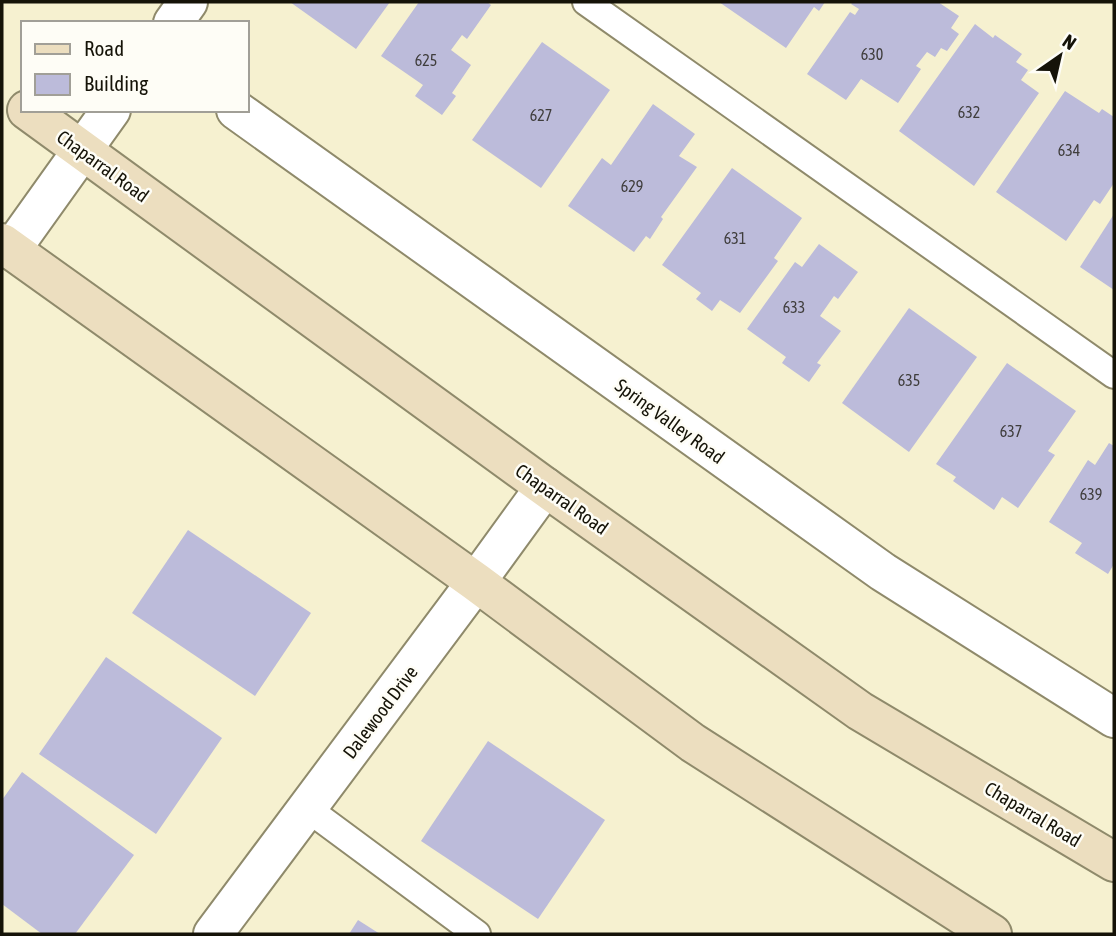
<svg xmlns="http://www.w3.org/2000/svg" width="1116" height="936" font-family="'Asap Condensed',sans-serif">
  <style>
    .building { fill: #bcbbda }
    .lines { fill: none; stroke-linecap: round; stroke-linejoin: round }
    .service-casing { stroke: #8f8a6b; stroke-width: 30 }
    .minor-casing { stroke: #8f8a6b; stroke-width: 42 }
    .secondary-casing { stroke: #8f8a6b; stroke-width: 42 }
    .service { stroke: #fff; stroke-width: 26 }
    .minor { stroke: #fff; stroke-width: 38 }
    .secondary { stroke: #ecdebf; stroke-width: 38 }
    .labels { text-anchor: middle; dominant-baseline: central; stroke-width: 5; stroke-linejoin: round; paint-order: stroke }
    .number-label { font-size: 16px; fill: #3f3d3c }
    .street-label { font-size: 19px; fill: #151308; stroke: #fefdf6 }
  </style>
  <rect width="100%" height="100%" fill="#f6f1d0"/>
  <g class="building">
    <polygon points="290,2 390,2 356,49"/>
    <polygon points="419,2 487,2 491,5 467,39 462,35 451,50 471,65 452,93 456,96 442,115 415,96 423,85 381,56"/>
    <polygon points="719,2 825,2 819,11 814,7 786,48"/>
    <polygon points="853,2 938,2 959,16 951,28 959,34 947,51 941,48 935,57 927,52 916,66 921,69 898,103 861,79 846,100 807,74 850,12 855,15 859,9 851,4"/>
    <polygon points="975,24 993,38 995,35 1022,54 1016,62 1028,70 1021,80 1039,93 974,186 899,131"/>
    <polygon points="542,42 610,90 541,188 472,140"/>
    <polygon points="1065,91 1099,113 1102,109 1114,117 1114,183 1100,204 1094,200 1066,241 996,192"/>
    <polygon points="653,104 695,134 679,156 697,167 661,217 663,219 650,239 646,236 634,252 568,206 602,158 611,165"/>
    <polygon points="732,168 802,218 774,258 778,261 740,313 720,300 712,311 696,299 701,293 662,265"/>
    <polygon points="1114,214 1114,290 1080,267"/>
    <polygon points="819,244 858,272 838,299 834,296 820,316 841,331 817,363 821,365 809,382 782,363 786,357 747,329 795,262 802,267"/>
    <polygon points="909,308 977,357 909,452 842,403"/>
    <polygon points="1007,363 1076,411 1048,451 1055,455 1018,508 1002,497 994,510 953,481 956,477 936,464"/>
    <polygon points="1109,443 1114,446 1114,564 1108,574 1075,553 1082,543 1049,522 1088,460 1095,465"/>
    <polygon points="188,530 311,613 255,696 132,613"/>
    <polygon points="106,657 222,738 156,834 39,754"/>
    <polygon points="488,741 605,820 538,919 421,841"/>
    <polygon points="22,772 134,855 75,934 42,934 2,904 2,800"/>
    <polygon points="358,920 380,934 349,934"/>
  </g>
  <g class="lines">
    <g class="service-casing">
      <g id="service">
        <polyline points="586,2 1114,375"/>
        <polyline points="308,809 477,934"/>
      </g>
    </g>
    <g class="minor-casing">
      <g id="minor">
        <polyline points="173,23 188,2"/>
        <polyline points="236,110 883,572 1114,718"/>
        <polyline points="11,250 111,110"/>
        <polyline points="213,934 476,582 545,487"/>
      </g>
    </g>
    <g class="secondary-casing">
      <g id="secondary">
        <polyline points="27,110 545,487 860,711 1114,862"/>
        <polyline points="2,243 476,582 693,743 992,934"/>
      </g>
    </g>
    <use href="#service" class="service"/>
    <use href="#minor" class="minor"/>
    <use href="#secondary" class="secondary"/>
  </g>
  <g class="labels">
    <g class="number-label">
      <text x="872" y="54">630</text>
      <text x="426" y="60">625</text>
      <text x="969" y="112">632</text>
      <text x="541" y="115">627</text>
      <text x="1069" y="150">634</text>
      <text x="632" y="186">629</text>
      <text x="735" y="238">631</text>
      <text x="794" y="307">633</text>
      <text x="909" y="380">635</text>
      <text x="1011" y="431">637</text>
      <text x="1091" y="494">639</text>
    </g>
    <g class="street-label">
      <text transform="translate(103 166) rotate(36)">Chaparral Road</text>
      <text transform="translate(670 421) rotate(36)">Spring Valley Road</text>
      <text transform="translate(562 499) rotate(35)">Chaparral Road</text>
      <text transform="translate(380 712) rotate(-53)">Dalewood Drive</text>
      <text transform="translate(1033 814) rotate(31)">Chaparral Road</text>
    </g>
  </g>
  <rect width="1116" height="936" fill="none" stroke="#151308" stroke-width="7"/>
  <rect x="21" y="21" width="228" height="91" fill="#fefdf6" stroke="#a19f97" stroke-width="2"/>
  <rect x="35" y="44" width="35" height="10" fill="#ecdebf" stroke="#a19f97" stroke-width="2"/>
  <text x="84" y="56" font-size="21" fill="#151308">Road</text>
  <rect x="35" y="74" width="35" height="21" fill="#bcbbda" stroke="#a19f97" stroke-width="2"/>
  <text x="84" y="91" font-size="21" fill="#151308">Building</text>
  <g transform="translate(1060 56) rotate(34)" stroke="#fefdf6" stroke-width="5" paint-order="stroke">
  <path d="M0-5L12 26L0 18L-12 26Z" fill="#151308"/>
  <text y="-10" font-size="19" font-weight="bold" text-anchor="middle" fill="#151308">N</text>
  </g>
</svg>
